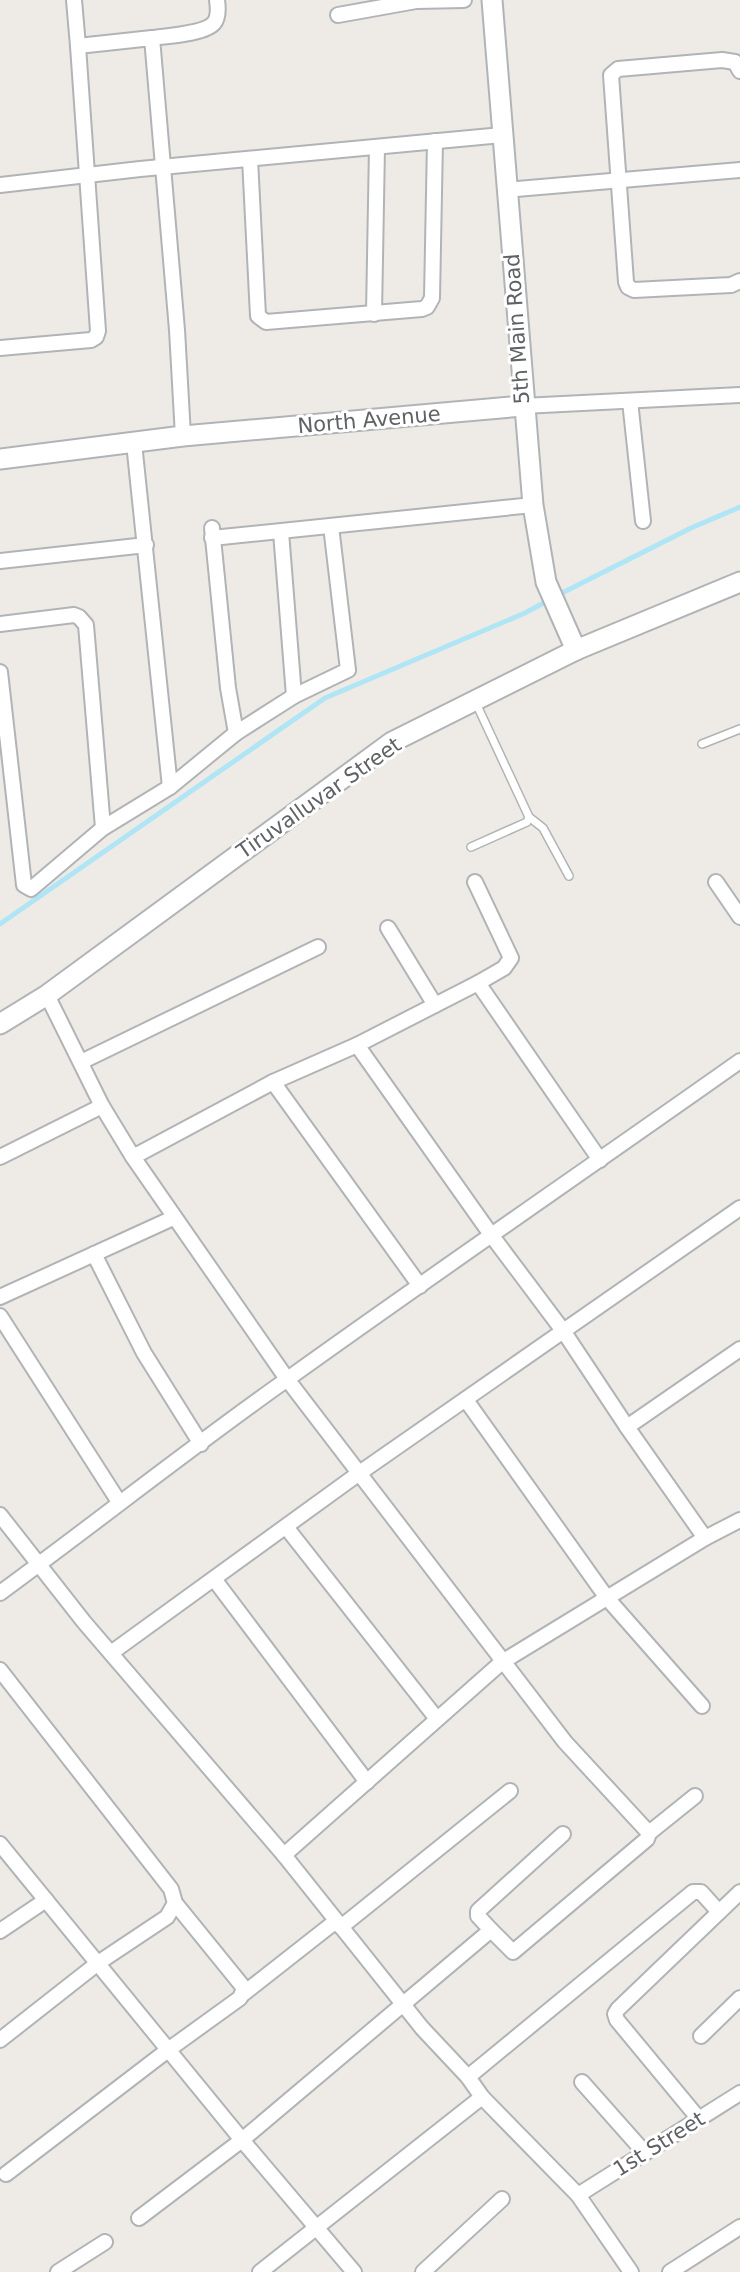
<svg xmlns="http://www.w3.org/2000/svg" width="740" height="2272" font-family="'DejaVu Sans',sans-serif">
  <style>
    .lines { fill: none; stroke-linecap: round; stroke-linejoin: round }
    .stream { stroke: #afe5f5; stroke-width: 5 }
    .lane-casing { stroke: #b1b4b6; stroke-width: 10 }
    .street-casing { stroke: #b1b4b6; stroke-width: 18 }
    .secondary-casing { stroke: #b0b4b7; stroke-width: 23 }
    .lane { stroke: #fff; stroke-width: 7 }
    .street { stroke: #fff; stroke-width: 14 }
    .secondary { stroke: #fff; stroke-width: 19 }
    .labels { text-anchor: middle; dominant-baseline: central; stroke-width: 6; stroke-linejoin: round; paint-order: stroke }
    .street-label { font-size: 21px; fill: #5e6264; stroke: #fff }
  </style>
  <rect width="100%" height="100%" fill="#eeebe6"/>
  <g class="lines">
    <g class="stream">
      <polyline points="558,595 691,528 740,507"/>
      <polyline points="0,924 325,698 525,613 549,600"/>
    </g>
    <g class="lane-casing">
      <g id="lane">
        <polyline points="702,744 740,729"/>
        <polyline points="529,817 543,828 569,876"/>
        <polyline points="471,847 527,822 529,817 475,701"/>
      </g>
    </g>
    <g class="street-casing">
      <g id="street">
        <polyline points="74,0 78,46 152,38 177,330 183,436"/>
        <polyline points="338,15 416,1 464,0"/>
        <path d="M152 38C166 36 205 34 214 23 219 17 218 7 217 0"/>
        <polyline points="740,71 735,62 722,60 618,69 611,75 626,282 628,287 634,290 731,285 740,281"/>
        <polyline points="250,159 258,316 266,322 422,309 427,307 432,298 435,141"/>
        <polyline points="0,185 140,169 502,135"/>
        <polyline points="506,190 740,170"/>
        <polyline points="374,314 377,147"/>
        <polyline points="0,348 91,340 96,337 98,331 78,46"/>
        <polyline points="630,401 643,521"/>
        <polyline points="523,406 740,395"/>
        <polyline points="134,443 170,787"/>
        <polyline points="212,528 228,688 236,733"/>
        <polyline points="281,532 294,696"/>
        <polyline points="212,538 533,505"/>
        <polyline points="0,561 146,545"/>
        <polyline points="0,624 74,615 79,617 86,625 103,828"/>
        <polyline points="0,672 24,885 31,889 103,828 170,787 236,733 294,696 348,670 331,526"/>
        <polyline points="475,882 511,958 504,968 478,983"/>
        <polyline points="716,882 740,917"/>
        <polyline points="388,928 435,1005"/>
        <polyline points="47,995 102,1106 133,1157 287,1379 565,1742 649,1833 647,1839 513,1952 491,1930"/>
        <polyline points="357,1045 492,1236 564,1332 627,1427 705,1538"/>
        <polyline points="81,1062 318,947"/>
        <polyline points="273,1082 420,1286"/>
        <polyline points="0,1157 102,1106"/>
        <polyline points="133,1157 273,1082 357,1045 478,983 600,1160"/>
        <polyline points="94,1254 144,1353 201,1444"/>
        <polyline points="0,1297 173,1218"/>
        <polyline points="0,1316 119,1502"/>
        <polyline points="466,1400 607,1598 702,1706"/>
        <polyline points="627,1427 740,1349"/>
        <polyline points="0,1515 84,1622 284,1855 422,2028 468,2077 482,2097 578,2195 631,2272"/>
        <polyline points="286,1527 437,1719"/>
        <polyline points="214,1579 367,1782"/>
        <path d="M0 1593C97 1522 191 1447 289 1378 438 1271 590 1167 740 1061"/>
        <polyline points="111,1653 358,1474 740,1208"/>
        <polyline points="0,1670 171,1889 175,1903 244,1988 240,1998 168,2050 6,2174"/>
        <polyline points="649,1833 695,1796"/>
        <polyline points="0,1844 242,2140 354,2272"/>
        <polyline points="284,1855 502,1662 705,1538 740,1520"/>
        <polyline points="341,1927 510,1791"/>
        <polyline points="0,1931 46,1900"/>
        <polyline points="243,1994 336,1921"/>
        <polyline points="701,2036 740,1998"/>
        <polyline points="0,2040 98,1963 167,1917 175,1903"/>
        <polyline points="468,2077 693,1892 701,1892 719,1912"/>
        <polyline points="582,2082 645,2153"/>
        <polyline points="699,2119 617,2020 615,2014 618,2009 740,1892"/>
        <polyline points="578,2195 740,2093"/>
        <polyline points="139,2218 242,2140 491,1930 478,1916 478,1911 563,1834"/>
        <polyline points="58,2272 105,2242"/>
        <polyline points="260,2272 482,2097"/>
        <polyline points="423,2272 502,2199"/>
        <polyline points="670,2272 740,2227"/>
      </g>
    </g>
    <g class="secondary-casing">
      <g id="secondary">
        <polyline points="492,0 533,505 546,582 576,650"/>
        <polyline points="0,459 183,436 523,406"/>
        <polyline points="0,1024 47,995 392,742 576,650 740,582"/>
      </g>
    </g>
    <use href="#lane" class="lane"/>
    <use href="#street" class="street"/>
    <use href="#secondary" class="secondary"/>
  </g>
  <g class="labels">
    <g class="street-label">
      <text transform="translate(517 329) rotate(-94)">5th Main Road</text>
      <text transform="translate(369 420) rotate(-5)">North Avenue</text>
      <text transform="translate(319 798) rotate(-35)">Tiruvalluvar Street</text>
      <text transform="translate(659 2144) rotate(-32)">1st Street</text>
    </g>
  </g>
</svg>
